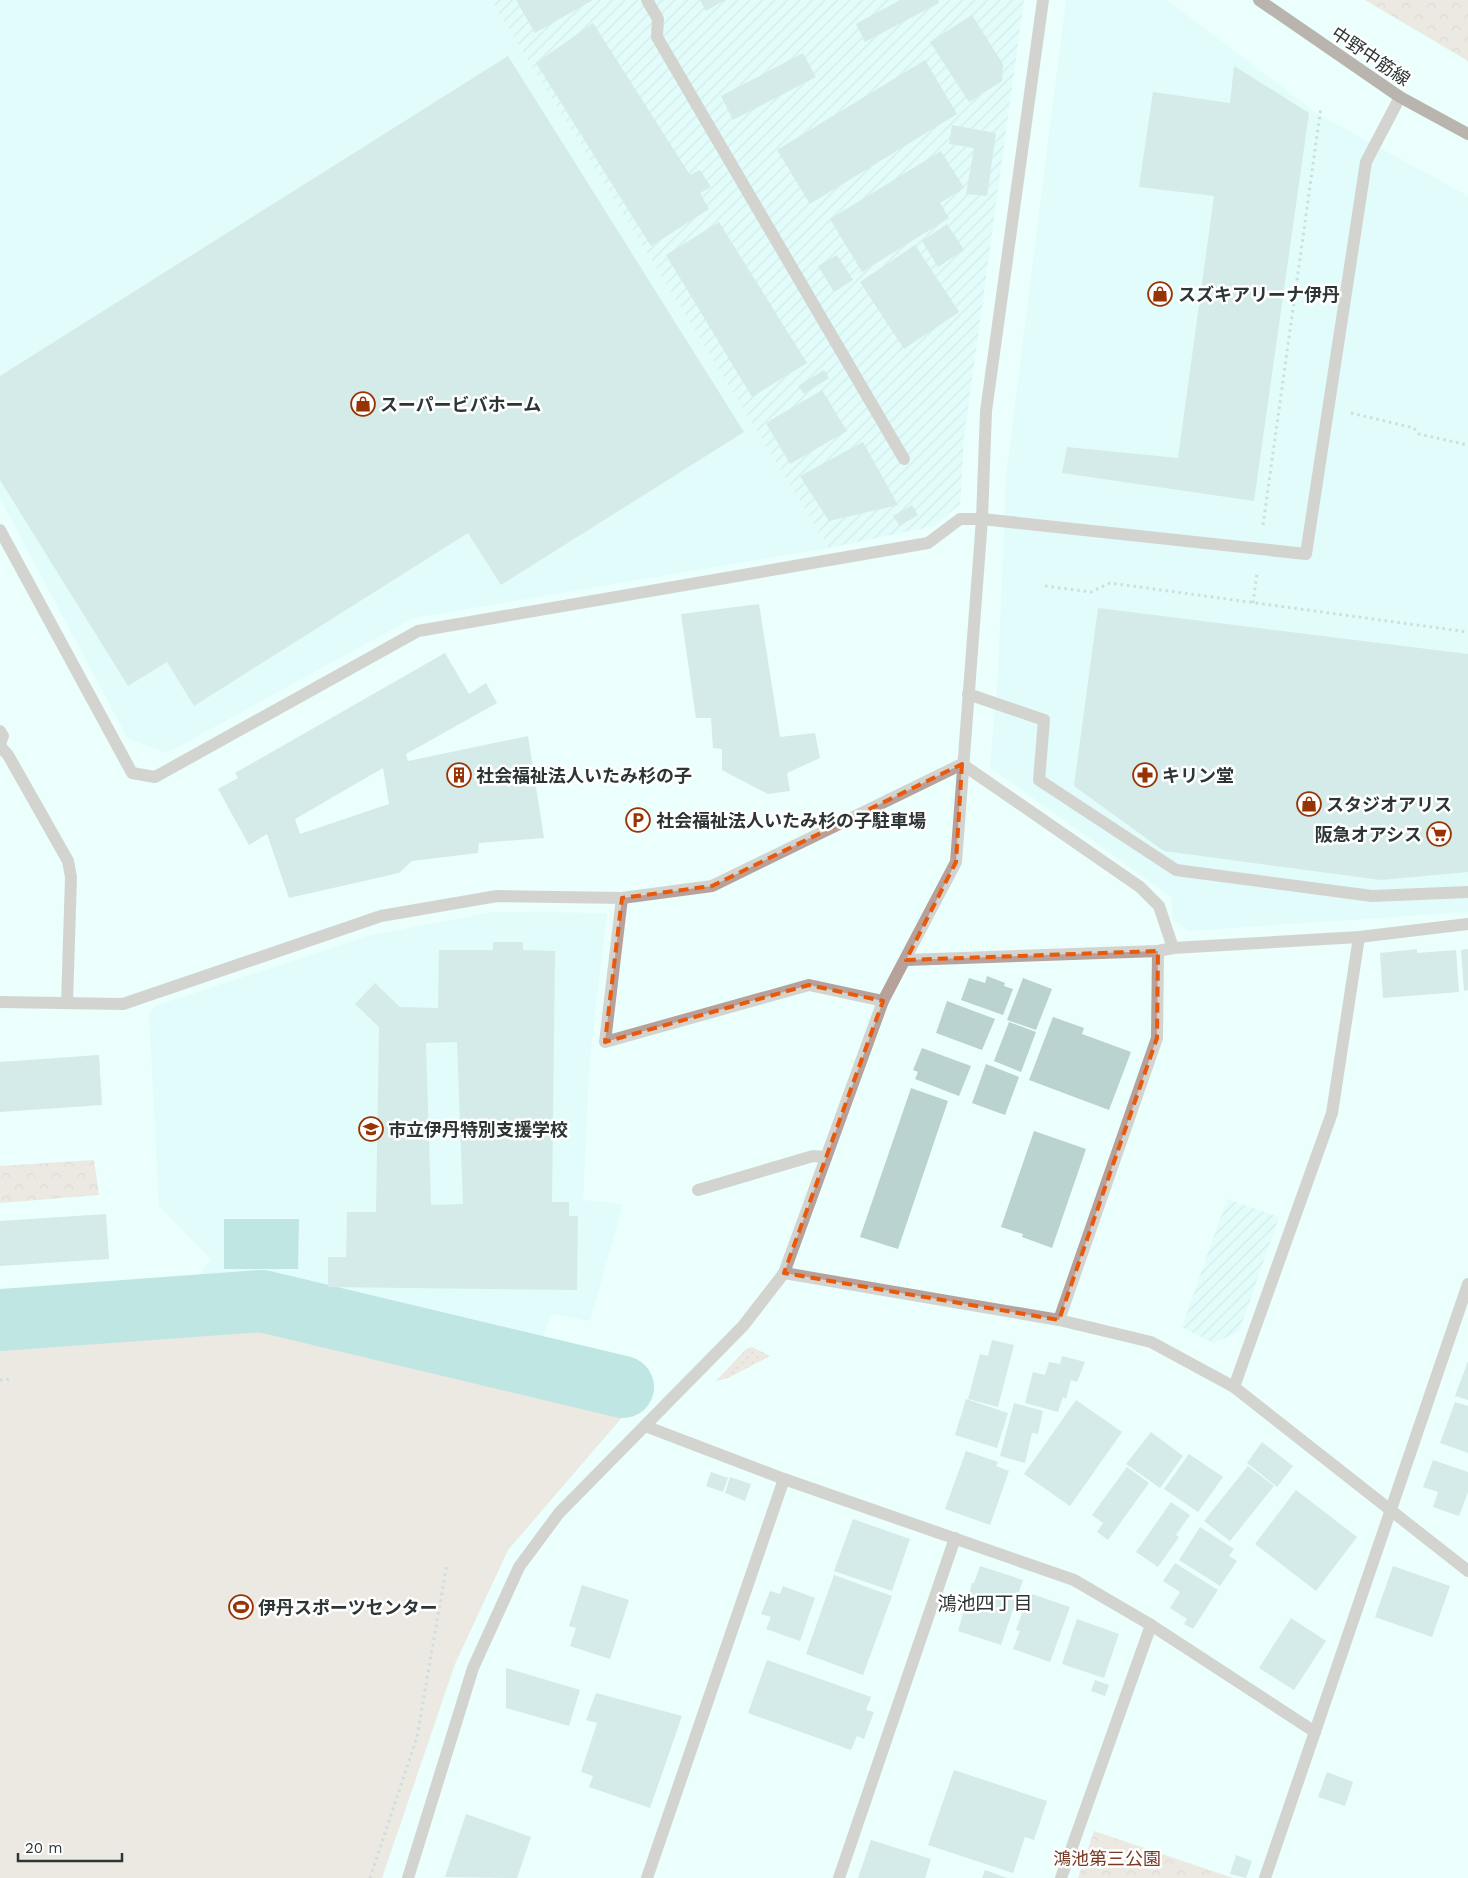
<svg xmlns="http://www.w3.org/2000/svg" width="1468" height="1878" font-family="'Work Sans','Noto Sans JP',sans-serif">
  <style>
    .built { fill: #d6f8f5 }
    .industrial { fill: url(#industrial-furrows) }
    .park { fill: url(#park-crowns) }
    .garden { fill: url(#garden-dots) }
    .pitch { fill: #eeccc1 }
    .water { fill: #8dc7c4 }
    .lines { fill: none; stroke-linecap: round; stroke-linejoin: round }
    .river { stroke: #8dc7c4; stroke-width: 62 }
    .building { fill: #bad2d0; fill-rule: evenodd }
    .path { stroke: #a8b9b7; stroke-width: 3; stroke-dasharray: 2.5 4; stroke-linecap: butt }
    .minor { stroke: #b7a19a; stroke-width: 12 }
    .major { stroke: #7c594c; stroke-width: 12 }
    .marked { fill: none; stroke: #e8590c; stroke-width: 4; stroke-dasharray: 10 6; stroke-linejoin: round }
    .labels { text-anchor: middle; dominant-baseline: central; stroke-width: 5; stroke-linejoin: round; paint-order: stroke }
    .street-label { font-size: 18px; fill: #2d3635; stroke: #fff }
    .poi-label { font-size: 18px; font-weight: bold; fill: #2d3635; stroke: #fff; text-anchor: start }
    .park-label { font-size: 18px; fill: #763a25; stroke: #fff }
    .neighbourhood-label { font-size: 19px; fill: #2d3635; stroke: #fff }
  </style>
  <defs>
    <pattern id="industrial-furrows" width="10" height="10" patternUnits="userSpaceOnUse" patternTransform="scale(1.25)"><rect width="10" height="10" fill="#d6f8f5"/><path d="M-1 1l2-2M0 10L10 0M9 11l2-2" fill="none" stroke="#b8d5d3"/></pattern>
    <pattern id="park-crowns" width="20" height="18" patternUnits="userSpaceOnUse" patternTransform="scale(1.25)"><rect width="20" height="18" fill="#eeccc1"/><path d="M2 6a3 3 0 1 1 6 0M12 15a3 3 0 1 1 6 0" fill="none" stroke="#ccb0a6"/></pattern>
    <pattern id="garden-dots" width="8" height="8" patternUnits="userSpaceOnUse" patternTransform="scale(1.25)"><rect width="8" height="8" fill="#eeccc1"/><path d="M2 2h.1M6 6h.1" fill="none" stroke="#ccb0a6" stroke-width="1.8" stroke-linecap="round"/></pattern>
  </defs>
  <rect width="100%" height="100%" fill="#ebfffd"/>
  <g class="built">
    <polygon points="0,0 491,0 829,548 413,618 167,753 128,739 0,499"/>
    <polygon points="1066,0 1167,0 1316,113 1468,196 1468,912 1188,931 1173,920 1171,897 990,767 998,675 1006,475"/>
    <polygon points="494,912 607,913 590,1057 583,1200 623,1204 590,1321 551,1314 542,1340 274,1277 196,1279 211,1259 159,1206 149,1014 155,1006 371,935"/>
  </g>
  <g class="industrial">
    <polygon points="491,0 1024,0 964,438 960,504 934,526 829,548"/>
    <polygon points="1227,1199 1279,1217 1239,1332 1213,1343 1182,1327"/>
  </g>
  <g class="park">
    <polygon points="1365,0 1468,0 1468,61"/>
    <polygon points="94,1160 99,1195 0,1203 0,1166"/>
    <polygon points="1094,1831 1233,1878 1078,1878"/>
  </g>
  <polygon class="garden" points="752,1347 770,1356 728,1378 716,1381 746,1349"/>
  <polygon class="pitch" points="260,1328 625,1414 508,1550 455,1664 382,1878 0,1878 0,1347"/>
  <polygon class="water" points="224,1219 299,1219 298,1269 224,1269"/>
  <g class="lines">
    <polyline class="river" points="0,1320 262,1301 623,1387"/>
  </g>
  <g class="building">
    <polygon points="516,0 593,0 535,33"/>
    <polygon points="700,0 725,0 706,11"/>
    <polygon points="900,0 938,0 939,3 865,42 856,24"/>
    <polygon points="972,15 1003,64 1002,81 969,102 930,42"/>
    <polygon points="593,23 690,175 700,170 711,187 700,193 709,209 651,246 536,63"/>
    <polygon points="803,53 816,77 733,120 721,96"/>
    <polygon points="508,56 744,432 501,585 468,533 194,706 167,662 128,686 0,480 0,376"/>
    <polygon points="925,60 957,114 810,204 777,150"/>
    <polygon points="1234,66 1309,113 1254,501 1062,473 1067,447 1178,458 1214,196 1139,187 1153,92 1230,103"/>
    <polygon points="952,125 996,133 987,196 966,194 974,148 949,144"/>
    <polygon points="941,151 964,188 940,203 949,218 862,272 830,219"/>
    <polygon points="719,222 807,363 752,397 666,255"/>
    <polygon points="947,224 964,250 938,267 922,241"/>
    <polygon points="915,245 959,312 904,349 860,282"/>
    <polygon points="837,255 853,280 834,292 818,266"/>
    <polygon points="824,370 829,378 804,394 798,386"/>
    <polygon points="822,390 847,431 790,464 766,423"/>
    <polygon points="863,442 898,505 829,521 800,476"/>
    <polygon points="912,505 918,515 900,526 893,516"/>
    <polygon points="759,604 780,737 815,733 820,758 787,773 790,791 768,794 722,770 722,749 713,748 711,718 696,718 681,614"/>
    <polygon points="1098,608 1468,654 1468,872 1381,880 1164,851 1074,786"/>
    <path d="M445 653 469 694 486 683 497 703 406 754 408 761 528 736 544 838 479 843 478 853 412 861 399 873 289 898 267 834 249 845 218 789 238 778 235 773ZM383 768 389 804 300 834 295 819Z"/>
    <path d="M493 942H523V950L555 951 552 1202H569V1216H578L577 1290 328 1287V1257H346L347 1212H376L379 1027 355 1004 375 983 400 1007 438 1008 439 950H493ZM457 1042 463 1204 431 1205 426 1043Z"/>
    <polygon points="1417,949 1417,953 1456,950 1459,992 1383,998 1380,953"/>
    <polygon points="1468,949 1468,990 1464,991 1461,950"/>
    <polygon points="987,976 1005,983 1004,986 1013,989 1003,1015 961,1000 969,978 985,983"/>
    <polygon points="1023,978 1052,989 1036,1030 1007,1020"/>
    <polygon points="947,1001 995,1019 982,1050 936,1033"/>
    <polygon points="1053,1017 1084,1028 1082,1034 1131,1052 1109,1110 1029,1080"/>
    <polygon points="1009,1022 1036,1032 1021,1072 994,1061"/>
    <polygon points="922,1048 971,1066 959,1096 915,1079 918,1072 913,1070"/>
    <polygon points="99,1055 102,1105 0,1112 0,1062"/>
    <polygon points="986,1064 1019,1077 1005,1115 972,1103"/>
    <polygon points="911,1088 948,1101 898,1249 860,1237"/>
    <polygon points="1034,1131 1086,1149 1052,1248 1022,1237 1023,1234 1001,1227"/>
    <polygon points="106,1214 109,1259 0,1266 0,1221"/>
    <polygon points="992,1340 1014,1345 998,1407 968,1399 980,1354 988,1356"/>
    <polygon points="1062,1356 1085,1362 1077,1382 1071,1380 1066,1399 1063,1397 1058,1412 1025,1403 1033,1372 1045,1375 1049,1362 1060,1364"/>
    <polygon points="1468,1361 1468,1400 1455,1396"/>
    <polygon points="966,1399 1008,1413 997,1448 955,1435"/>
    <polygon points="1076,1400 1122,1432 1070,1506 1024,1474"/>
    <polygon points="1455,1402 1468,1406 1468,1453 1440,1443"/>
    <polygon points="1014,1403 1043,1411 1038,1434 1032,1433 1025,1463 1000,1456"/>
    <polygon points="1151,1432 1183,1456 1160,1488 1126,1464"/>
    <polygon points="1262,1442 1293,1466 1277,1487 1247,1463"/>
    <polygon points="966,1451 998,1462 996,1466 1009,1471 990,1525 945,1509"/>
    <polygon points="1189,1454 1223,1477 1198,1512 1164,1489"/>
    <polygon points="1433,1460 1468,1472 1468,1492 1459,1516 1433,1507 1438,1492 1423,1487"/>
    <polygon points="1248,1466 1274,1486 1230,1541 1204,1521"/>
    <polygon points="1127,1467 1149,1483 1108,1540 1097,1532 1103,1523 1092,1515"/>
    <polygon points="711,1472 728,1478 723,1492 706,1486"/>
    <polygon points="730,1477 751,1484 745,1501 725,1493"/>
    <polygon points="1296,1490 1357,1537 1316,1591 1255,1544"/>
    <polygon points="1171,1502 1190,1515 1176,1535 1179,1537 1158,1567 1136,1552"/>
    <polygon points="853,1519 910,1539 892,1591 834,1571"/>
    <polygon points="1200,1527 1234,1549 1229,1556 1237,1561 1220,1586 1179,1560"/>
    <polygon points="1175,1563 1218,1590 1193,1629 1184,1624 1187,1619 1170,1608 1180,1592 1163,1581"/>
    <polygon points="980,1566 1023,1580 1001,1645 958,1631 972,1583 974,1583"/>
    <polygon points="1393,1566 1450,1586 1432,1637 1375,1617"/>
    <polygon points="834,1575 892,1596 863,1675 806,1654"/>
    <polygon points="582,1585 629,1600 610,1659 570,1646 576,1628 569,1626"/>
    <polygon points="783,1586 815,1598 800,1641 766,1629 771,1617 761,1614 770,1591 780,1594"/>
    <polygon points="1029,1593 1070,1607 1050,1662 1013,1649 1020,1631 1016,1630"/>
    <polygon points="1291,1618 1326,1641 1294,1690 1259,1668"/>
    <polygon points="1077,1619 1119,1634 1104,1678 1062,1664"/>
    <polygon points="767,1660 871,1697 866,1710 874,1712 864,1739 857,1736 851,1750 748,1713"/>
    <polygon points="506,1668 580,1690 569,1726 506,1708"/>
    <polygon points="1095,1680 1109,1685 1105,1696 1091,1691"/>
    <polygon points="596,1693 682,1716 650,1808 589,1787 593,1776 581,1772 597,1723 586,1720"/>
    <polygon points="954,1770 1047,1801 1034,1840 1025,1837 1013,1873 928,1845"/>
    <polygon points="1327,1772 1353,1782 1345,1806 1318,1797"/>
    <polygon points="466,1814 531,1837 517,1878 445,1877"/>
    <polygon points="871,1840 931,1859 925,1878 858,1878"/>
    <polygon points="1236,1855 1252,1861 1246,1878 1230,1874"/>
    <polygon points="985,1870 1007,1878 982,1878"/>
  </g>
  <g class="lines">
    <g class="path">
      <polyline points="1351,413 1414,428 1419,434 1468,445"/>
      <polyline points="1263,525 1321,107"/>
      <polyline points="1045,586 1091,592 1110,583 1468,632"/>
      <polyline points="1253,603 1257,573"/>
      <polyline points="0,1380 12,1379"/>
      <polyline points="370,1878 417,1737 447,1563"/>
    </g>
    <g class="minor">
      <polyline points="647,0 658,19 657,37 904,459"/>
      <polyline points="0,530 132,773 155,777 418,631 928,543 960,519 982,519 1306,554 1366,162 1400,97"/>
      <polyline points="968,694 1044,720 1039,780 1176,870 1372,896 1468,892"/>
      <polyline points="0,731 3,736 0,744"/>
      <polyline points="0,746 8,755 68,861 71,877 67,1003"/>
      <polyline points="622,898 605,1042 809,985 883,1001"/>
      <polyline points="1158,951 1157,1038 1059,1320 1151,1342 1234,1387 1332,1113 1359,937"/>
      <polyline points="906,960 1158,951 1173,948 1359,937 1468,924"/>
      <polyline points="0,1002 123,1004 381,916 497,896 622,898 712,886 962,764 1140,887 1159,906 1173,948"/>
      <polyline points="698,1190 813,1156 826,1157"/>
      <polyline points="784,1273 883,1001 956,862 982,519 986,411 1043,0"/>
      <polyline points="1234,1387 1468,1571"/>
      <polyline points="645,1426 784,1479 1074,1580 1151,1625 1315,1732"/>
      <polyline points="408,1878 473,1668 519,1567 559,1513 743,1326 784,1273 1059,1320"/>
      <polyline points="647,1878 784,1479"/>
      <polyline points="839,1878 955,1538"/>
      <polyline points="1061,1878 1151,1625"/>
      <polyline points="1265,1878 1468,1284"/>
    </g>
    <polyline class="major" points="1259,0 1400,97 1468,134"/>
  </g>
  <path d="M0 0H1468V1878H0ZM962 764 956 862 906 960 1158 951 1157 1038 1059 1320 784 1273 883 1001 809 985 605 1042 622 898 712 886Z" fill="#ebfffd" fill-opacity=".55" fill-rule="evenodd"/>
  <path class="marked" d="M962 764 956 862 906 960 1158 951 1157 1038 1059 1320 784 1273 883 1001 809 985 605 1042 622 898 712 886Z"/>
  <defs>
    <g id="shop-ring" transform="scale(1.25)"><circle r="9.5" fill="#fff" stroke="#983304" stroke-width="1.5"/><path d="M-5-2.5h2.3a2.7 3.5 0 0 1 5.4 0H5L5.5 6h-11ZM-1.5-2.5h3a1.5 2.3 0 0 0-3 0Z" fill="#983304"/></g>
    <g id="building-ring" transform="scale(1.25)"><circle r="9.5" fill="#fff" stroke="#983304" stroke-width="1.5"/><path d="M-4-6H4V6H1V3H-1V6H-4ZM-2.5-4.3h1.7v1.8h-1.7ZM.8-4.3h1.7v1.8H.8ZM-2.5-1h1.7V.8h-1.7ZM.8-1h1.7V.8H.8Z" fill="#983304"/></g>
    <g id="pharmacy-ring" transform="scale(1.25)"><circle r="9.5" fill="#fff" stroke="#983304" stroke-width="1.5"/><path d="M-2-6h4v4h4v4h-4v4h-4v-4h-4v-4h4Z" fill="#983304"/></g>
    <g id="parking-ring" transform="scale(1.25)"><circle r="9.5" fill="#fff" stroke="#983304" stroke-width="1.5"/><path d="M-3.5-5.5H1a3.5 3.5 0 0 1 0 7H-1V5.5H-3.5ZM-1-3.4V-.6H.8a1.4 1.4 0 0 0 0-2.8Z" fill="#983304"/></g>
    <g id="supermarket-ring" transform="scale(1.25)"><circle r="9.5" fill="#fff" stroke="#983304" stroke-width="1.5"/><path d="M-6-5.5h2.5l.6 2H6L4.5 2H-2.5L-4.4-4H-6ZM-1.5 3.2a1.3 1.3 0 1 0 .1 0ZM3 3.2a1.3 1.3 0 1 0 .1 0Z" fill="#983304"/></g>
    <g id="school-ring" transform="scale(1.25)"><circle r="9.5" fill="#fff" stroke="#983304" stroke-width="1.5"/><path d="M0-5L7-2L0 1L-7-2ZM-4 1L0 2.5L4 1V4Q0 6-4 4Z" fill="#983304"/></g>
    <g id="stadium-ring" transform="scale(1.25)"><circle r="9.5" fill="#fff" stroke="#983304" stroke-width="1.5"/><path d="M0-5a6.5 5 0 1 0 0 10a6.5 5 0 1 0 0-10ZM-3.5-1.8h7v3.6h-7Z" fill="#983304"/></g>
  </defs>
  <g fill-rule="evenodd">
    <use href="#shop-ring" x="1160" y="294"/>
    <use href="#shop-ring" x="363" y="404"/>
    <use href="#building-ring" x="459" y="775"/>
    <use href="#pharmacy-ring" x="1145" y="775"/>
    <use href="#shop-ring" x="1309" y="804"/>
    <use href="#parking-ring" x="638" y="820"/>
    <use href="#supermarket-ring" x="1439" y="834"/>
    <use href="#school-ring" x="371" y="1129"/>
    <use href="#stadium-ring" x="241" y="1607"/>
  </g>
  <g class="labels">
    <g class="street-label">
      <text transform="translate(1371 56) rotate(34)">中野中筋線</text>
    </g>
    <g class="poi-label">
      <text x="1178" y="294">スズキアリーナ伊丹</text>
      <text x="380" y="404">スーパービバホーム</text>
      <text x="476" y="775">社会福祉法人いたみ杉の子</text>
      <text x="1162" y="775">キリン堂</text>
      <text x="1326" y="804">スタジオアリス</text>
      <text x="656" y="820">社会福祉法人いたみ杉の子駐車場</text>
      <text x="1422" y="834" text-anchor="end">阪急オアシス</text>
      <text x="388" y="1129">市立伊丹特別支援学校</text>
      <text x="258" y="1607">伊丹スポーツセンター</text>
    </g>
    <g class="park-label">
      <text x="1107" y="1858">鴻池第三公園</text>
    </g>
    <g class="neighbourhood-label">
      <text x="985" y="1603">鴻池四丁目</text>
    </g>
  </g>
  <path d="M18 1853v8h104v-8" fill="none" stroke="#2d3635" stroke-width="2.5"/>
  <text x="25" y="1853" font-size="15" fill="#2d3635" stroke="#ffffff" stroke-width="4" paint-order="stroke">20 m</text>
</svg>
